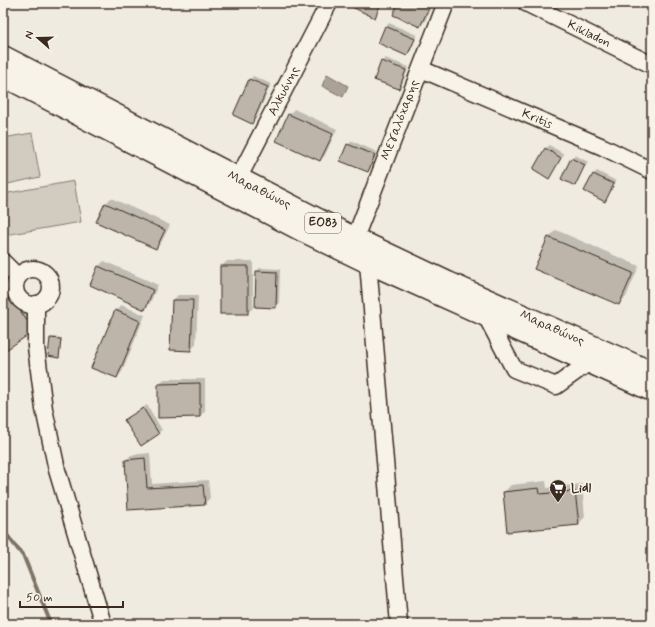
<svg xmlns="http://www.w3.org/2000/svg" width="655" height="627" font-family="Mynerve,sans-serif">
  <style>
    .green { fill: #d1cbc0; stroke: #867a6f }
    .water { fill: #aaa296; stroke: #7e7266 }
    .shadow { fill: #0003 }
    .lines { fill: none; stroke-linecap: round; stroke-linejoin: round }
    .stream { stroke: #7e7266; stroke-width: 4 }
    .building { fill: #bdb5aa; stroke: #3b2a1e }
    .minor-casing { stroke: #3b2a1e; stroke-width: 19 }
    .major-casing { stroke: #3b2a1e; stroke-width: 23 }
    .minor { stroke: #f7f3e8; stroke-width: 16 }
    .major { stroke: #f7f3e8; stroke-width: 20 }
    .labels { text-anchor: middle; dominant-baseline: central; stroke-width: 3.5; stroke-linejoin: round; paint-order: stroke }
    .shield { fill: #f7f3e8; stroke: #73665b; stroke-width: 1 }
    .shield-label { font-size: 12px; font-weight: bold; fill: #3b2a1e }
    .street-label { font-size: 13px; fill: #3b2a1e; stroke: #f7f3e8 }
    .poi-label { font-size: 13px; font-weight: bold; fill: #3b2a1e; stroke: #f7f3e8; text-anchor: start }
  </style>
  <rect width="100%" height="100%" fill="#efebe0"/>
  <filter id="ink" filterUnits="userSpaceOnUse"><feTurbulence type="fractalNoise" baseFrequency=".025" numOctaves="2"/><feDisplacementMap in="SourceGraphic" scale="8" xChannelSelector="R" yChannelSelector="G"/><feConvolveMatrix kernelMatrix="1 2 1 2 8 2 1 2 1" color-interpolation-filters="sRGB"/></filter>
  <g filter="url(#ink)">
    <g class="green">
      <polygon points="32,133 40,177 3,185 3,138"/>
      <polygon points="74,181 81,222 5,235 3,194"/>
    </g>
    <polygon class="water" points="327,74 348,86 343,97 322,86"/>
    <g class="shadow">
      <polygon points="355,3 382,3 374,16"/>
      <polygon points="399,3 433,3 425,21 420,26"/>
      <polygon points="389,23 417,35 411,51 407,54 386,27"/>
      <polygon points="385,58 409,67 402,84 399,88 382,62"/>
      <polygon points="253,76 271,84 256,119 252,122 250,80"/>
      <polygon points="294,109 337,129 325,155 320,160 289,115"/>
      <polygon points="352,141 377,152 371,168 368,171 348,145"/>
      <polygon points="549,145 564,154 549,177 546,149"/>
      <polygon points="575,155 588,162 574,184 572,159"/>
      <polygon points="597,171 616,181 605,200 594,174"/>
      <polygon points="111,198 170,225 161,243 156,248 97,221 106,203"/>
      <polygon points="556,230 639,266 626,297 619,304 549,237"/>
      <polygon points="104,261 158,285 150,303 144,309 91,285 99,266"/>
      <polygon points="227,261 253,261 253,308 247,313 221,267"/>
      <polygon points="260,268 280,269 279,303 275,307 257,271"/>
      <polygon points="3,270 40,323 3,351"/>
      <polygon points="178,295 198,295 196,344 191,350 173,300"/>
      <polygon points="121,305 145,315 122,372 117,377 116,311"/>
      <polygon points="53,337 62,338 59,357 51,338"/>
      <polygon points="164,379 205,379 205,411 200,416 159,417 159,385"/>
      <polygon points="147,405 162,430 141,445 126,420"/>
      <polygon points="150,453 152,484 208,480 210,498 204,504 129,509 126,460 131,455"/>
      <polygon points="546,481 547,488 582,484 585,517 578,524 508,531 504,492 511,485"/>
    </g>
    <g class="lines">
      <polyline class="stream" points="3,530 24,557 51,624"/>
    </g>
    <g class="building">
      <polygon points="354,3 381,3 375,18 352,7"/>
      <polygon points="398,3 431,3 420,27 393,15"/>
      <polygon points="385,26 415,39 407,56 378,43"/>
      <polygon points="381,61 406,70 399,89 374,80"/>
      <polygon points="249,79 268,87 252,124 233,115"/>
      <polygon points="288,114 333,134 320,161 276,141"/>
      <polygon points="347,144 375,155 368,172 340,161"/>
      <polygon points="545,148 561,158 549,179 533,169"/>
      <polygon points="571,158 585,165 575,186 561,179"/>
      <polygon points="593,174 614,184 605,202 584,191"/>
      <polygon points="105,203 165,230 156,249 96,222"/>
      <polygon points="548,237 633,273 619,305 534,269"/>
      <polygon points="98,266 153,290 145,310 90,285"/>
      <rect x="220" y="266" width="28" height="48"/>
      <polygon points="256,271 277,272 276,308 255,307"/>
      <polygon points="3,286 34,331 3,352"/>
      <polygon points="172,300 193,300 191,351 170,350"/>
      <polygon points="115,310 140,321 117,378 91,368"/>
      <polygon points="50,338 61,339 59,358 48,356"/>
      <polygon points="200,383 200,417 158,418 158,384"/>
      <polygon points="143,408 159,434 141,446 124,420"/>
      <polygon points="145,458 147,488 203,485 205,505 128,510 125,460"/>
      <polygon points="539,488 540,494 575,491 579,525 507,532 503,492"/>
    </g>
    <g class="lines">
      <g class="minor-casing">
        <g id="minor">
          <polyline points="526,3 652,65"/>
          <polyline points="421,69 603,147 652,171"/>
          <polyline points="238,179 329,3"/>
          <polyline points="355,238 446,3"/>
          <polyline points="3,262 18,277"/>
          <polyline points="368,263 399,624"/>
          <circle cx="33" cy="287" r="18"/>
          <polyline points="36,304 36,347 44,409 57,470 103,624"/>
          <polyline points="487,318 514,369 556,386 588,363"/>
        </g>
      </g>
      <g class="major-casing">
        <g id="major">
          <polyline points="3,56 355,238 448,282 652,372"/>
          <polyline points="3,76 304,232 368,263 652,391"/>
        </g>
      </g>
      <use href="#minor" class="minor"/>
      <use href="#major" class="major"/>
    </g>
  </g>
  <defs>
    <g id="supermarket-pin" transform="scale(0.9)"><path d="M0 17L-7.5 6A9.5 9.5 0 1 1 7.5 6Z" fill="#3b2a1e" stroke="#f7f3e8"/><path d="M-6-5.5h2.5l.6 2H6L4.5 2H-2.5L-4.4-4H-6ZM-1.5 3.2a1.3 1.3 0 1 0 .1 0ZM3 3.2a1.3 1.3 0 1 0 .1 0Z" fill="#fff"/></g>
  </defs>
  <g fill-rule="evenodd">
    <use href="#supermarket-pin" x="558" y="488"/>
  </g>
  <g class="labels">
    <rect class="shield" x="305" y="213" width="36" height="20" rx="3"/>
    <g class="shield-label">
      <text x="323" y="223">ΕΟ83</text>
    </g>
    <g class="street-label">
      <text transform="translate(589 34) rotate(26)">Kikladon</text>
      <text transform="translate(284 91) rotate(-63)">Αλκυόνης</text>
      <text transform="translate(537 119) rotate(23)">Kritis</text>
      <text transform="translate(400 120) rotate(-69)">Μεγαλόχαρης</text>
      <text transform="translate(259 190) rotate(27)">Μαραθώνος</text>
      <text transform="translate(552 328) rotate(24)">Μαραθώνος</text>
    </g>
    <g class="poi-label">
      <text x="571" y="488">Lidl</text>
    </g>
  </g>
  <rect width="655" height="627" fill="none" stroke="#f7f3e8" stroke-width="16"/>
  <rect x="8" y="8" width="639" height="611" fill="none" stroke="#3b2a1e" stroke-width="1.5" filter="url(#ink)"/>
  <g transform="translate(38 38) rotate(290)" stroke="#f7f3e8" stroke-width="3" paint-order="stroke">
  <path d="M0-3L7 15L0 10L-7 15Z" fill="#3b2a1e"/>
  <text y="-6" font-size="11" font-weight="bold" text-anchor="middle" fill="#3b2a1e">N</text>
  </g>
  <path d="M20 601v6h103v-6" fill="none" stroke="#3b2a1e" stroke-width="2"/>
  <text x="26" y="601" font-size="12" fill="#3b2a1e" stroke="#f7f3e8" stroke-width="3" paint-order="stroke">50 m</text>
</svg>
